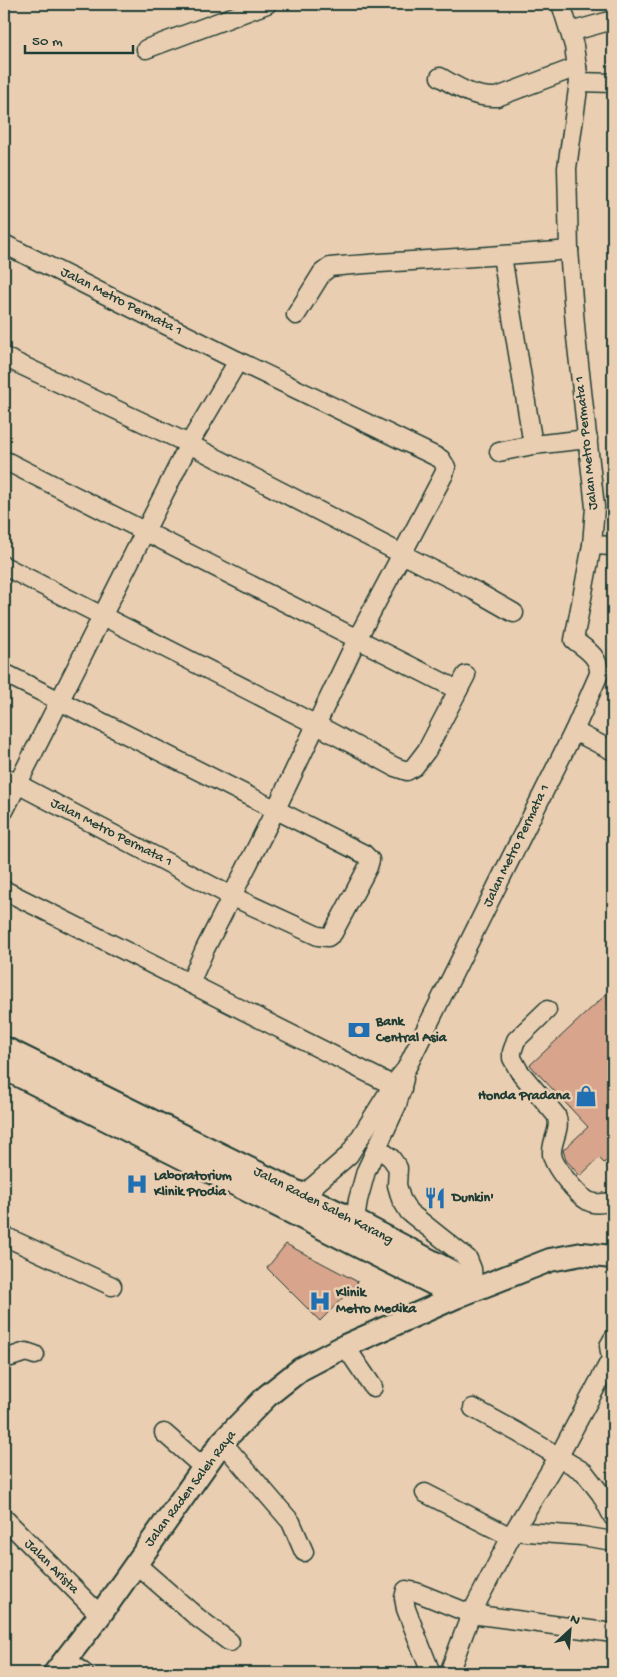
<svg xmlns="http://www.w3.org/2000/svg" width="617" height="1677" font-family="'Gochi Hand',sans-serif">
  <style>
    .building { fill: #d8a48c; stroke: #1f3d34 }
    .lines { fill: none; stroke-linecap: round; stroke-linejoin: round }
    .minor-casing { stroke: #1f3d34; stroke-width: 21 }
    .major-casing { stroke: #1f3d34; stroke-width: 26 }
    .minor { stroke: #eaceb1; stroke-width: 18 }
    .major { stroke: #eaceb1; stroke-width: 22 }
    .labels { text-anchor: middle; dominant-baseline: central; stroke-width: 5; stroke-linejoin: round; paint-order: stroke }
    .street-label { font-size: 14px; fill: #1f3d34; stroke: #eaceb1 }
    .poi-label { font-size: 14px; font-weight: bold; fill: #1f3d34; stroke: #eaceb1; text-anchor: start }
  </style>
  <rect width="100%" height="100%" fill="#eaceb1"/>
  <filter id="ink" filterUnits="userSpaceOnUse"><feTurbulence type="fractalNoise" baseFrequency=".02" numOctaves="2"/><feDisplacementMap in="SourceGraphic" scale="10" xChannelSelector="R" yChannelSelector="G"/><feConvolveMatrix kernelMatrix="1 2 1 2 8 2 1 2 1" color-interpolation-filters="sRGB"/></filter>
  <g filter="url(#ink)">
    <g class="building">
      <polygon points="613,988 613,1155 604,1163 599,1158 580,1176 566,1160 563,1150 588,1127 530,1065"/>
      <polygon points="286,1244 358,1282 320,1321 267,1268"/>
    </g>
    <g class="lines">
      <g class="minor-casing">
        <g id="minor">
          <polyline points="570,32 613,20"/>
          <polyline points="146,49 267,4"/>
          <path d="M440 77C459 88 474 98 497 97L577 67"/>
          <polyline points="579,82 613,83"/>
          <polyline points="4,244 238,361 441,459 446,467 444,474 402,554 477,592 514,613"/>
          <polyline points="502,256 533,445"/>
          <path d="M296 315 322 273 330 267C410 260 490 257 569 250"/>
          <polyline points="4,357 189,444 402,554 357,639 276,809 205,949 190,983"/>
          <polyline points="499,452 533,445 588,439"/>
          <polyline points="4,460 458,690"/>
          <polyline points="592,545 613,546"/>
          <polyline points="4,566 317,725 395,767 407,771 414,767 427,750 466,675"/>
          <polyline points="4,673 364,854 370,860 368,867 333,933 328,937 318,936 231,896 4,777"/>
          <polyline points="574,731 613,751"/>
          <polyline points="4,811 189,444 238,361"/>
          <polyline points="4,890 402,1090"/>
          <path d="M547 1010 516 1040 512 1052V1058L519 1071 556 1115C562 1129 551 1140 552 1154 553 1166 577 1195 588 1201 595 1205 603 1203 611 1202"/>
          <polyline points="377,1147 391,1158 398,1168 397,1185 401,1199 409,1212 468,1259 472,1269 473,1283"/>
          <path d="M298 1206 303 1195 349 1155 393 1085 406 1069 574 731 599 674C600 657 586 649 574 640L592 545 595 507 576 337 569 250 567 168 579 82 574 46 561 4"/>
          <polyline points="350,1230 355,1221 358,1200 366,1171 397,1105 404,1079"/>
          <polyline points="4,1236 112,1286"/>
          <polyline points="345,1346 373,1387"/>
          <polyline points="4,1357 11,1357 26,1352 35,1355"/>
          <polyline points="473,1408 517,1432 584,1472 601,1494 613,1517"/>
          <polyline points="164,1433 204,1468"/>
          <polyline points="222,1442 291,1522 304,1552"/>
          <polyline points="425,1493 511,1537"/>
          <polyline points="4,1518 100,1615"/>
          <polyline points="514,1531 582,1536 613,1541"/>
          <polyline points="136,1564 198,1618 230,1642"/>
          <polyline points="66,1659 84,1673"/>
          <polyline points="431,1673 406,1609 404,1598 406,1590 416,1592 471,1614 613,1633"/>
          <polyline points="449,1673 471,1614 514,1531 559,1456 611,1359 609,1346 613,1339"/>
        </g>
      </g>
      <g class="major-casing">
        <g id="major">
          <polyline points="4,1048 355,1221 480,1287"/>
          <polyline points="4,1068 458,1296"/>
          <polyline points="55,1673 100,1615 222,1442 267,1396 301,1369 345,1346 458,1296 550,1260 582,1254 613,1257"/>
        </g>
      </g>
      <use href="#minor" class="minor"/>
      <use href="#major" class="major"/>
    </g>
  </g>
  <defs>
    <g id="bank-bare" transform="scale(1.725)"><path d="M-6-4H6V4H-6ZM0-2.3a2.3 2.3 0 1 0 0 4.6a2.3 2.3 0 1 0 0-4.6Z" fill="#1f6fb2" stroke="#eaceb1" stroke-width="2.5" paint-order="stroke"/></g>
    <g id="shop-bare" transform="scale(1.725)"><path d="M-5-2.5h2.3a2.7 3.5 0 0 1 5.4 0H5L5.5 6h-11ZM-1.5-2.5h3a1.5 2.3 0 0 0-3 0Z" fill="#1f6fb2" stroke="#eaceb1" stroke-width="2.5" paint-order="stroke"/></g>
    <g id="hospital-bare" transform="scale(1.725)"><path d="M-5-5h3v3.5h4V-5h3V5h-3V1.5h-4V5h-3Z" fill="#1f6fb2" stroke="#eaceb1" stroke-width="2.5" paint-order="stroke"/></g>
    <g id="restaurant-bare" transform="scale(1.725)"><path d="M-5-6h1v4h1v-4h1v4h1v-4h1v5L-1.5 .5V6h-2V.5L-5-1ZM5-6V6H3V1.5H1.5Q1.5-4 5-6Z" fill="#1f6fb2" stroke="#eaceb1" stroke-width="2.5" paint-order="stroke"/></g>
  </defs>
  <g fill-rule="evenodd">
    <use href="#bank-bare" x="359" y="1030"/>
    <use href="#shop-bare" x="586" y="1096"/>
    <use href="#hospital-bare" x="137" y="1184"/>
    <use href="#restaurant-bare" x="435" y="1198"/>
    <use href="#hospital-bare" x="320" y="1301"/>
  </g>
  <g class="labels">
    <g class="street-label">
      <text transform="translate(121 302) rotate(27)">Jalan Metro Permata 1</text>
      <text transform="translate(587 443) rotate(-96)">Jalan Metro Permata 1</text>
      <text transform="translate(111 833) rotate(27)">Jalan Metro Permata 1</text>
      <text transform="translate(517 846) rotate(-64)">Jalan Metro Permata 1</text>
      <text transform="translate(323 1206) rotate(27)">Jalan Raden Saleh Karang</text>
      <text transform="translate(191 1489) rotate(-53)">Jalan Raden Saleh Raya</text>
      <text transform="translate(51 1567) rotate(45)">Jalan Arista</text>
    </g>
    <g class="poi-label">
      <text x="376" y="1022">Bank<tspan x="376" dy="16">Central Asia</tspan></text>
      <text x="570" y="1096" text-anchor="end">Honda Pradana</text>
      <text x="154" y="1176">Laboratorium<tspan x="154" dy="16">Klinik Prodia</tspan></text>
      <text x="452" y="1198">Dunkin'</text>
      <text x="336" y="1293">Klinik<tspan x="336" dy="16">Metro Medika</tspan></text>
    </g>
  </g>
  <rect width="617" height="1677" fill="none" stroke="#eaceb1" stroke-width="20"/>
  <rect x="10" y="10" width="597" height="1657" fill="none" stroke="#1f3d34" stroke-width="2" filter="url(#ink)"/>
  <g transform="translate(570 1630) rotate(26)" stroke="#eaceb1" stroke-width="4" paint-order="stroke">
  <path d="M0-4L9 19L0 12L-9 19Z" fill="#1f3d34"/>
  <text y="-8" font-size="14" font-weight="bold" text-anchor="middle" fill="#1f3d34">N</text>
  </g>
  <path d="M25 45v8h108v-8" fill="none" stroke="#1f3d34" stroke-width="2.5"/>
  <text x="32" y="45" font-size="15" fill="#1f3d34" stroke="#eaceb1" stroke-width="4" paint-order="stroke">50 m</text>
</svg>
